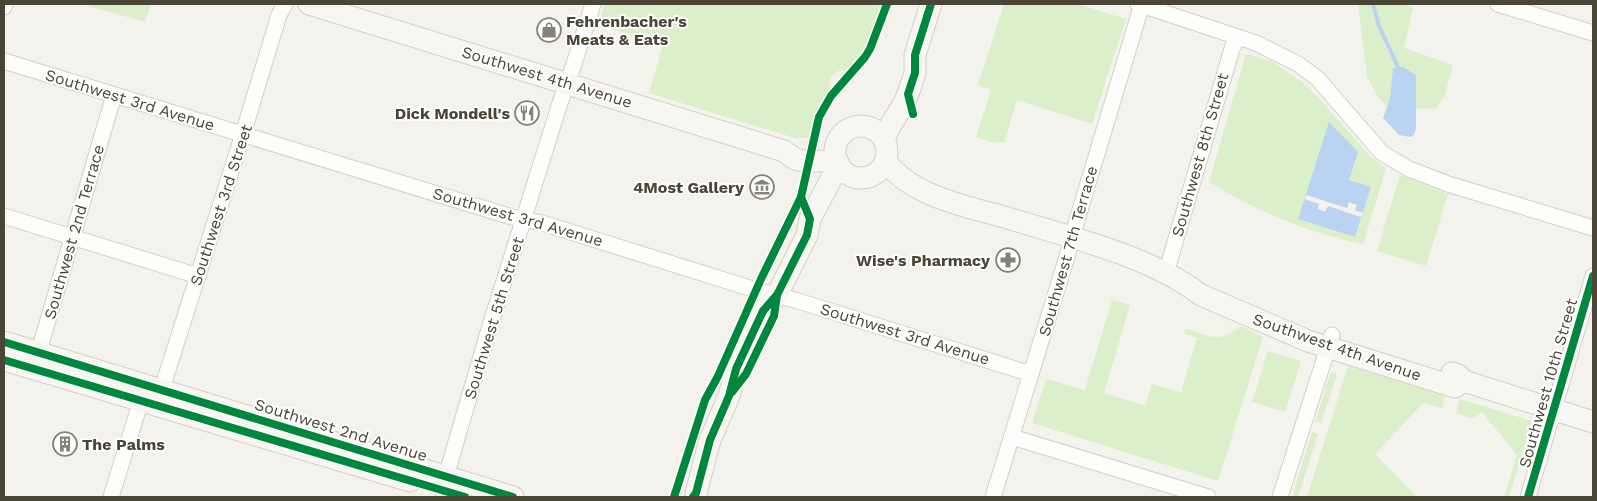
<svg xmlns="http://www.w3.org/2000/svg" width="1597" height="501" font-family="'Work Sans',sans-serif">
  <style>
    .green { fill: #dbefcb }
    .water { fill: #bbd3f2 }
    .pier { fill: #f3f2ec }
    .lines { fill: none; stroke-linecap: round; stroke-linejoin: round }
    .stream { stroke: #bbd3f2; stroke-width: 4 }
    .street-casing { stroke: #d1d0c9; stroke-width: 17 }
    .secondary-casing { stroke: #d3d1c3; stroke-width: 23 }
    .street { stroke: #fdfdfc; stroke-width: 15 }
    .secondary { stroke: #f7f6f0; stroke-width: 21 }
    .cycleway-casing { stroke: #fff; stroke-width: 11 }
    .cycleway { stroke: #00873e; stroke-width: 8 }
    .labels { text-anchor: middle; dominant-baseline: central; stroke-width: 4; stroke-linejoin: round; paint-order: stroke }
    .poi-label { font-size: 16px; font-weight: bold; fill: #4a4637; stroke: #fff; text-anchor: end }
    .street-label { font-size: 16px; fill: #4a4637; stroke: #fff }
  </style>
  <rect width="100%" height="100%" fill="#f3f2ec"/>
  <g class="green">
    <polygon points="90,4 151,4 145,22 89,6"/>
    <path d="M605 4H881L863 51 848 71H838C831 75 827 81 831 89L817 110 808 138H795L649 93 663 45 598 25Z"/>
    <polygon points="1004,4 1078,4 1126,19 1092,124 1017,100 1004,143 998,142 994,143 976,137 991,90 978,85"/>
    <polygon points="1358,4 1408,4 1413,8 1404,48 1453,65 1444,97 1436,108 1423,109 1386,105 1377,96 1367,77"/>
    <path d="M1246 54 1271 61 1302 82 1318 97 1369 155 1386 169 1363 244C1308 233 1256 211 1209 182Z"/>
    <polygon points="1400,175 1448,194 1426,266 1377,251"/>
    <path d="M1112 300 1130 305 1104 393 1145 406 1152 384 1181 392 1197 338 1185 334 1184 330 1188 329C1215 338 1217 343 1241 326L1263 337 1218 481 1032 423 1046 379 1085 390Z"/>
    <polygon points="1268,351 1301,361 1285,412 1252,402"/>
    <polygon points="1348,366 1445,396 1442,408 1423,403 1375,454 1417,497 1307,497"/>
    <polygon points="1331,372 1337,374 1321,423 1315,422"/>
    <polygon points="1460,399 1532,421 1509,497 1504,497 1517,455 1482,412 1473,419 1456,413"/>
    <polygon points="1312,432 1318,434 1298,497 1292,497"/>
  </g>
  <g class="water">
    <polygon points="1403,67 1416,75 1416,128 1414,135 1410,137 1399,135 1383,118 1390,99 1393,68"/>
    <polygon points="1329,122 1358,152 1349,180 1371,187 1355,237 1298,219"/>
  </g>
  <polygon class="pier" points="1306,195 1347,208 1349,202 1357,205 1355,210 1363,213 1361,217 1328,206 1325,212 1318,209 1319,204 1305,199"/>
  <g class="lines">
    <polyline class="stream" points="1373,4 1379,26 1398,67"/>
    <g class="street-casing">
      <g id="street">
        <polyline points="1138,4 1256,43 1298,64 1317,78 1382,153 1409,169 1451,185 1593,228"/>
        <polyline points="1498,4 1593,33"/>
        <polyline points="4,7 5,4"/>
        <polyline points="4,61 512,217 542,223 756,290 795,300 1031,374"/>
        <polyline points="4,216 198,276"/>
        <polyline points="1166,273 1232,49 1237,37"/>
        <polyline points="36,361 114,95"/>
        <polyline points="159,398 243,134 279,15 285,4"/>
        <polyline points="1012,437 1208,497"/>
        <polyline points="442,490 489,329 560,103 573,67 593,4"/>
        <polyline points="111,497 144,391"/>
        <polyline points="993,497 1066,260 1077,220 1142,4"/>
        <polyline points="1280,497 1332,335"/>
        <polyline points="1528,497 1593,276"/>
      </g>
    </g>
    <g class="secondary-casing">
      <g id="secondary">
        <polyline points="309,4 784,151 795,159 803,161 837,161"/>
        <circle cx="861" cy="152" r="26"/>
        <polyline points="884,140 889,128 904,103 909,91 915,73 915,55 931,4"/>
        <path d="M886 161C911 197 970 207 1011 219 1072 238 1150 256 1201 295L1308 341 1455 387 1464 381"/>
        <polyline points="4,342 513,497"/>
        <polyline points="4,360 410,481"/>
        <polyline points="1452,373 1458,375 1464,381 1593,422"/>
        <polyline points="697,497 696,493 710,440 729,396 736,369 763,311 777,295 807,235 810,219 839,164"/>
      </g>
    </g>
    <use href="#street" class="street"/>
    <use href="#secondary" class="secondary"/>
    <g class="cycleway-casing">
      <g id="cycleway">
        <polyline points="913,114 908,94 915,73 915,55 931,4"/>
        <polyline points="4,342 513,497"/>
        <polyline points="4,360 465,497"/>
        <polyline points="732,392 746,374 774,316 777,295"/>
        <polyline points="674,497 705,400 718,376 761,279 801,197 819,117 831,96 865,57 870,49 887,4"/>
        <polyline points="693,497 696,493 710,440 729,396 736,369 763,311 777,295 807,235 810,219 801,197"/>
        <polyline points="1528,497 1593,276"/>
      </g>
    </g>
    <use href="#cycleway" class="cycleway"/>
  </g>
  <defs>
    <g id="shop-ring" transform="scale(1.25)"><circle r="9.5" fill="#fff" stroke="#858276" stroke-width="1.5"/><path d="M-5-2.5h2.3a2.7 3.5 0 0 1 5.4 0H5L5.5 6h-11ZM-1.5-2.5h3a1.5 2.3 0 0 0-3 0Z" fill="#858276"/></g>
    <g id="restaurant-ring" transform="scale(1.25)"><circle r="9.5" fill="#fff" stroke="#858276" stroke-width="1.5"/><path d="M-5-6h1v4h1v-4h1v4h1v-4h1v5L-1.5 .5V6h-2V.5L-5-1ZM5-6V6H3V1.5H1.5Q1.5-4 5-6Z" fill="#858276"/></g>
    <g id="museum-ring" transform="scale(1.25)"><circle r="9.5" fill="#fff" stroke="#858276" stroke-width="1.5"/><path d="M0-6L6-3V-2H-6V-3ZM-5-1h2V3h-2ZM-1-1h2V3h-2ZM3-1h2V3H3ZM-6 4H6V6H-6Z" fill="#858276"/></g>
    <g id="pharmacy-ring" transform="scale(1.25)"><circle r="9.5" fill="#fff" stroke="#858276" stroke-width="1.5"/><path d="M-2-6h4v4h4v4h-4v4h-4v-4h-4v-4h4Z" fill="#858276"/></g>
    <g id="building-ring" transform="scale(1.25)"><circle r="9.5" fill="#fff" stroke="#858276" stroke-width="1.5"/><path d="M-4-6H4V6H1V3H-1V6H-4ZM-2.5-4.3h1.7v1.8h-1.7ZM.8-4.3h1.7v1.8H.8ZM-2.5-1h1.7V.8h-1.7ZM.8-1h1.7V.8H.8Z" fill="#858276"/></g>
  </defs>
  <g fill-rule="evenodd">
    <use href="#shop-ring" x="549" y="30"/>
    <use href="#restaurant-ring" x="527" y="113"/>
    <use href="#museum-ring" x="762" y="187"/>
    <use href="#pharmacy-ring" x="1008" y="260"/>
    <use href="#building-ring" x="65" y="444"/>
  </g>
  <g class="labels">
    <g class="poi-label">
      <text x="566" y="21" text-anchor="start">Fehrenbacher's<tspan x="566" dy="18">Meats &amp; Eats</tspan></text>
      <text x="510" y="113">Dick Mondell's</text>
      <text x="744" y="187">4Most Gallery</text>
      <text x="990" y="260">Wise's Pharmacy</text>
      <text x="82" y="444" text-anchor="start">The Palms</text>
    </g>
    <g class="street-label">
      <text transform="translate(547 77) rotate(17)">Southwest 4th Avenue</text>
      <text transform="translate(130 100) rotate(17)">Southwest 3rd Avenue</text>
      <text transform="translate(1200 155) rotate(-74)">Southwest 8th Street</text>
      <text transform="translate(221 205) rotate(-72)">Southwest 3rd Street</text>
      <text transform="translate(518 217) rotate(16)">Southwest 3rd Avenue</text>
      <text transform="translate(74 232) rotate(-74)">Southwest 2nd Terrace</text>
      <text transform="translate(1068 251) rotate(-74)">Southwest 7th Terrace</text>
      <text transform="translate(494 318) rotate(-73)">Southwest 5th Street</text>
      <text transform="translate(905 334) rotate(17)">Southwest 3rd Avenue</text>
      <text transform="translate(1337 347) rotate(19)">Southwest 4th Avenue</text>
      <text transform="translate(1548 383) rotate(-74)">Southwest 10th Street</text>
      <text transform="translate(341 430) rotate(17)">Southwest 2nd Avenue</text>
    </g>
  </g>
  <rect width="1597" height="501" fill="none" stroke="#4a4637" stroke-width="10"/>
</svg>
